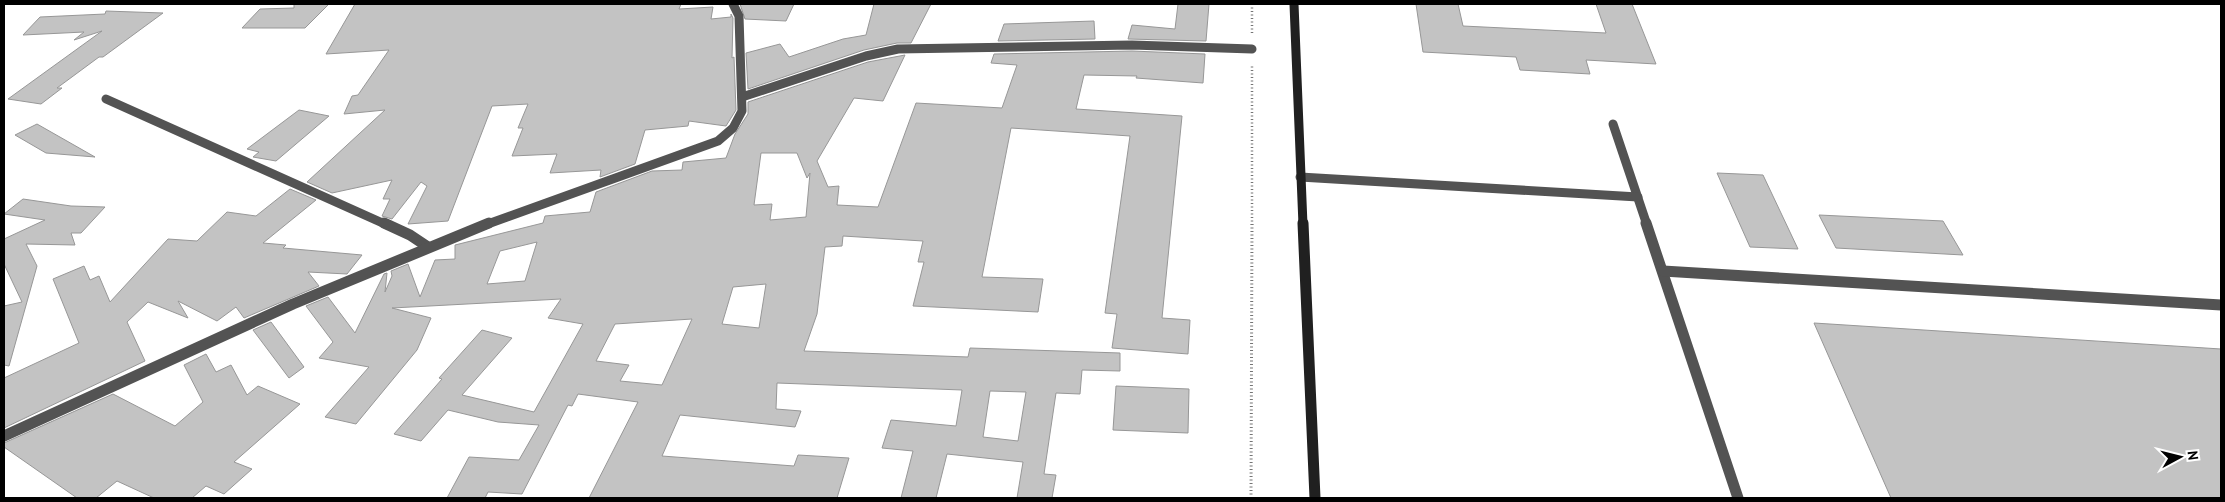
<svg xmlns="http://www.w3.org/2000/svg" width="2225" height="502" font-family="'PT Sans',sans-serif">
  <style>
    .building { fill: #c3c3c3; stroke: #979797; fill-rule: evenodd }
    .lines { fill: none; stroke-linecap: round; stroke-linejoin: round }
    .path-far1 { stroke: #757575; stroke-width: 2.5; stroke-dasharray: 1 2.5; stroke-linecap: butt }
    .path { stroke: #757575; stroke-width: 3; stroke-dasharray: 1 2.5; stroke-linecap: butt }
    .service-far1 { stroke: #535353; stroke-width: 9 }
    .service { stroke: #535353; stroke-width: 11 }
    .minor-far1 { stroke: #535353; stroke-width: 9 }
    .minor { stroke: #535353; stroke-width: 11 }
    .secondary-far1 { stroke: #202020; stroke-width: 9 }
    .secondary { stroke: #202020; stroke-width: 11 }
  </style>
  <rect width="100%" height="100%" fill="#fff"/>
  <g class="building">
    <polygon points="294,4 329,4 305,28 242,28 260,9 294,8"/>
    <polygon points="355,4 681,4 679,9 713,7 711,19 731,17 731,14 733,18 732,58 734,57 736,110 726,126 689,121 688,126 645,130 635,164 600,177 601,170 550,173 557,154 512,156 523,128 518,128 528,104 492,106 448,221 408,224 427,186 421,182 392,219 382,216 390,199 383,199 392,180 332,193 307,182 385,110 344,114 352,96 358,95 389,50 326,54"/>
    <polygon points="740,4 794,4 786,21 745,19"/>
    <polygon points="874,4 931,4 911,43 897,43 864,50 748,89 746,53 780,44 789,57 843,39 866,35"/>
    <polygon points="1178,4 1209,4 1206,41 1128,39 1132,25 1175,29"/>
    <polygon points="1416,4 1458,4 1463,26 1606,33 1596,4 1632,4 1656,64 1586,60 1590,74 1520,70 1516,57 1423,52"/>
    <polygon points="106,11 163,13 103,57 99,57 57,88 62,88 41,104 8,99 102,31 74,40 84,32 23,35 40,17 105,14"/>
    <polygon points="1094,21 1095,39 998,41 1004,24"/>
    <path d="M1132 51 1205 54 1203 83 1136 78 1137 76 1084 75 1076 109 1182 116 1162 318 1190 320 1188 354 1112 348 1117 314 1105 313 1130 136 1011 128 982 277 1043 279 1038 312 913 306 924 262H918L923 241 843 236 842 246 825 247 817 314 804 351 968 357 970 348 1120 353V371L1082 370 1080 394 1056 393 1044 474 1056 475 1052 498H1017L1023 462 947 454 936 498H901L913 451 882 448 891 420 956 426 962 390 777 383 776 409 801 411 795 427 680 415 662 456 794 466 798 455 849 458 837 498H589L638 402 578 394 572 406 568 405 522 494 488 492 485 498H447L469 457 519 460 539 425 498 422 448 410 421 441 394 434 442 379 439 378 482 330 512 338 462 395 534 412 583 324 548 318 561 299 392 308 431 318 417 350 356 424 325 417 369 367 319 358 333 342 306 306 328 297 355 333 384 274 387 273 385 292 392 276 391 271 408 264 420 297 435 260 455 259V245L543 223 545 216 590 212 596 192 652 171 682 170 683 162 726 158 735 134 748 114V102L868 62 905 55 883 101 854 98 817 161 828 187 839 186 837 205 878 207 916 103 1002 108 1017 65 991 63 994 54ZM761 153H797L807 178 810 173 806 217 770 220 772 204 754 205ZM537 242 525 281 487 284 500 251ZM766 284 759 328 722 324 733 287ZM692 319 662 385 620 381 629 365 596 361 615 324ZM990 391 1026 392 1018 441 983 437Z"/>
    <polygon points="299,110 329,116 276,161 253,157 259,152 247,149"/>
    <polygon points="37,124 95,157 46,153 15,135"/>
    <polygon points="1717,173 1763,175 1798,249 1750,247"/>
    <polygon points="290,189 316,200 263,243 286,245 283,248 362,255 347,274 308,272 319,286 244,318 236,307 217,321 178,301 188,318 148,302 127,322 145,361 4,428 4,378 79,343 53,279 84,266 90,280 99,276 110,302 168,239 197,241 227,212 256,216"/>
    <polygon points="23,199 71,206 105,207 81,233 71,233 75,245 26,244 37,266 9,366 4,365 4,306 22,302 4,264 4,239 45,220 4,214"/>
    <polygon points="1819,215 1943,221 1963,255 1836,248"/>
    <polygon points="271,322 304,367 289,378 253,330"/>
    <polygon points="1814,323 2221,349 2221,498 1891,498"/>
    <polygon points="206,354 216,372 231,365 247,395 258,386 300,404 234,462 252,469 224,494 206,486 192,498 154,498 117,481 96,498 77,498 4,447 4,443 113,394 175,426 203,402 184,365"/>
    <polygon points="1116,386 1189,389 1188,433 1113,430"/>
  </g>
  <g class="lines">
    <g class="path-far1">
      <polyline points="1252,4 1252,35"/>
      <polyline points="1252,225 1252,64"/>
    </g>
    <polyline class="path" points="1251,498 1252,223"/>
    <g class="service-far1">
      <polyline points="1613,124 1647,225"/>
      <polyline points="1300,177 1638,197"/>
    </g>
    <g class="service">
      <polyline points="1646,223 1738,498"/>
      <polyline points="1663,271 2221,305"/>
    </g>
    <g class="minor-far1">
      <polyline points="742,97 866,56 898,49 1132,45 1252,49"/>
      <polyline points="106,99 387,225"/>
      <polyline points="485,225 718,141 733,128 742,111 739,16 733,4"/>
    </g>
    <g class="minor">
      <polyline points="384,223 410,235 428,247"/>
      <polyline points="4,436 293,304 489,223"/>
    </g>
    <polyline class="secondary-far1" points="1294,4 1303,225"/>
    <polyline class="secondary" points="1303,223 1315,498"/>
  </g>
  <rect width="2225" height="502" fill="none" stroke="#000000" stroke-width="10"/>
  <g transform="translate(2180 457) rotate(83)" stroke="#ffffff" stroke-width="4" paint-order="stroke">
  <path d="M0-4L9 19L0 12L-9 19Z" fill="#000000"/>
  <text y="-8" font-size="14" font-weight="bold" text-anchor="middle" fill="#000000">N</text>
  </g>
</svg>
